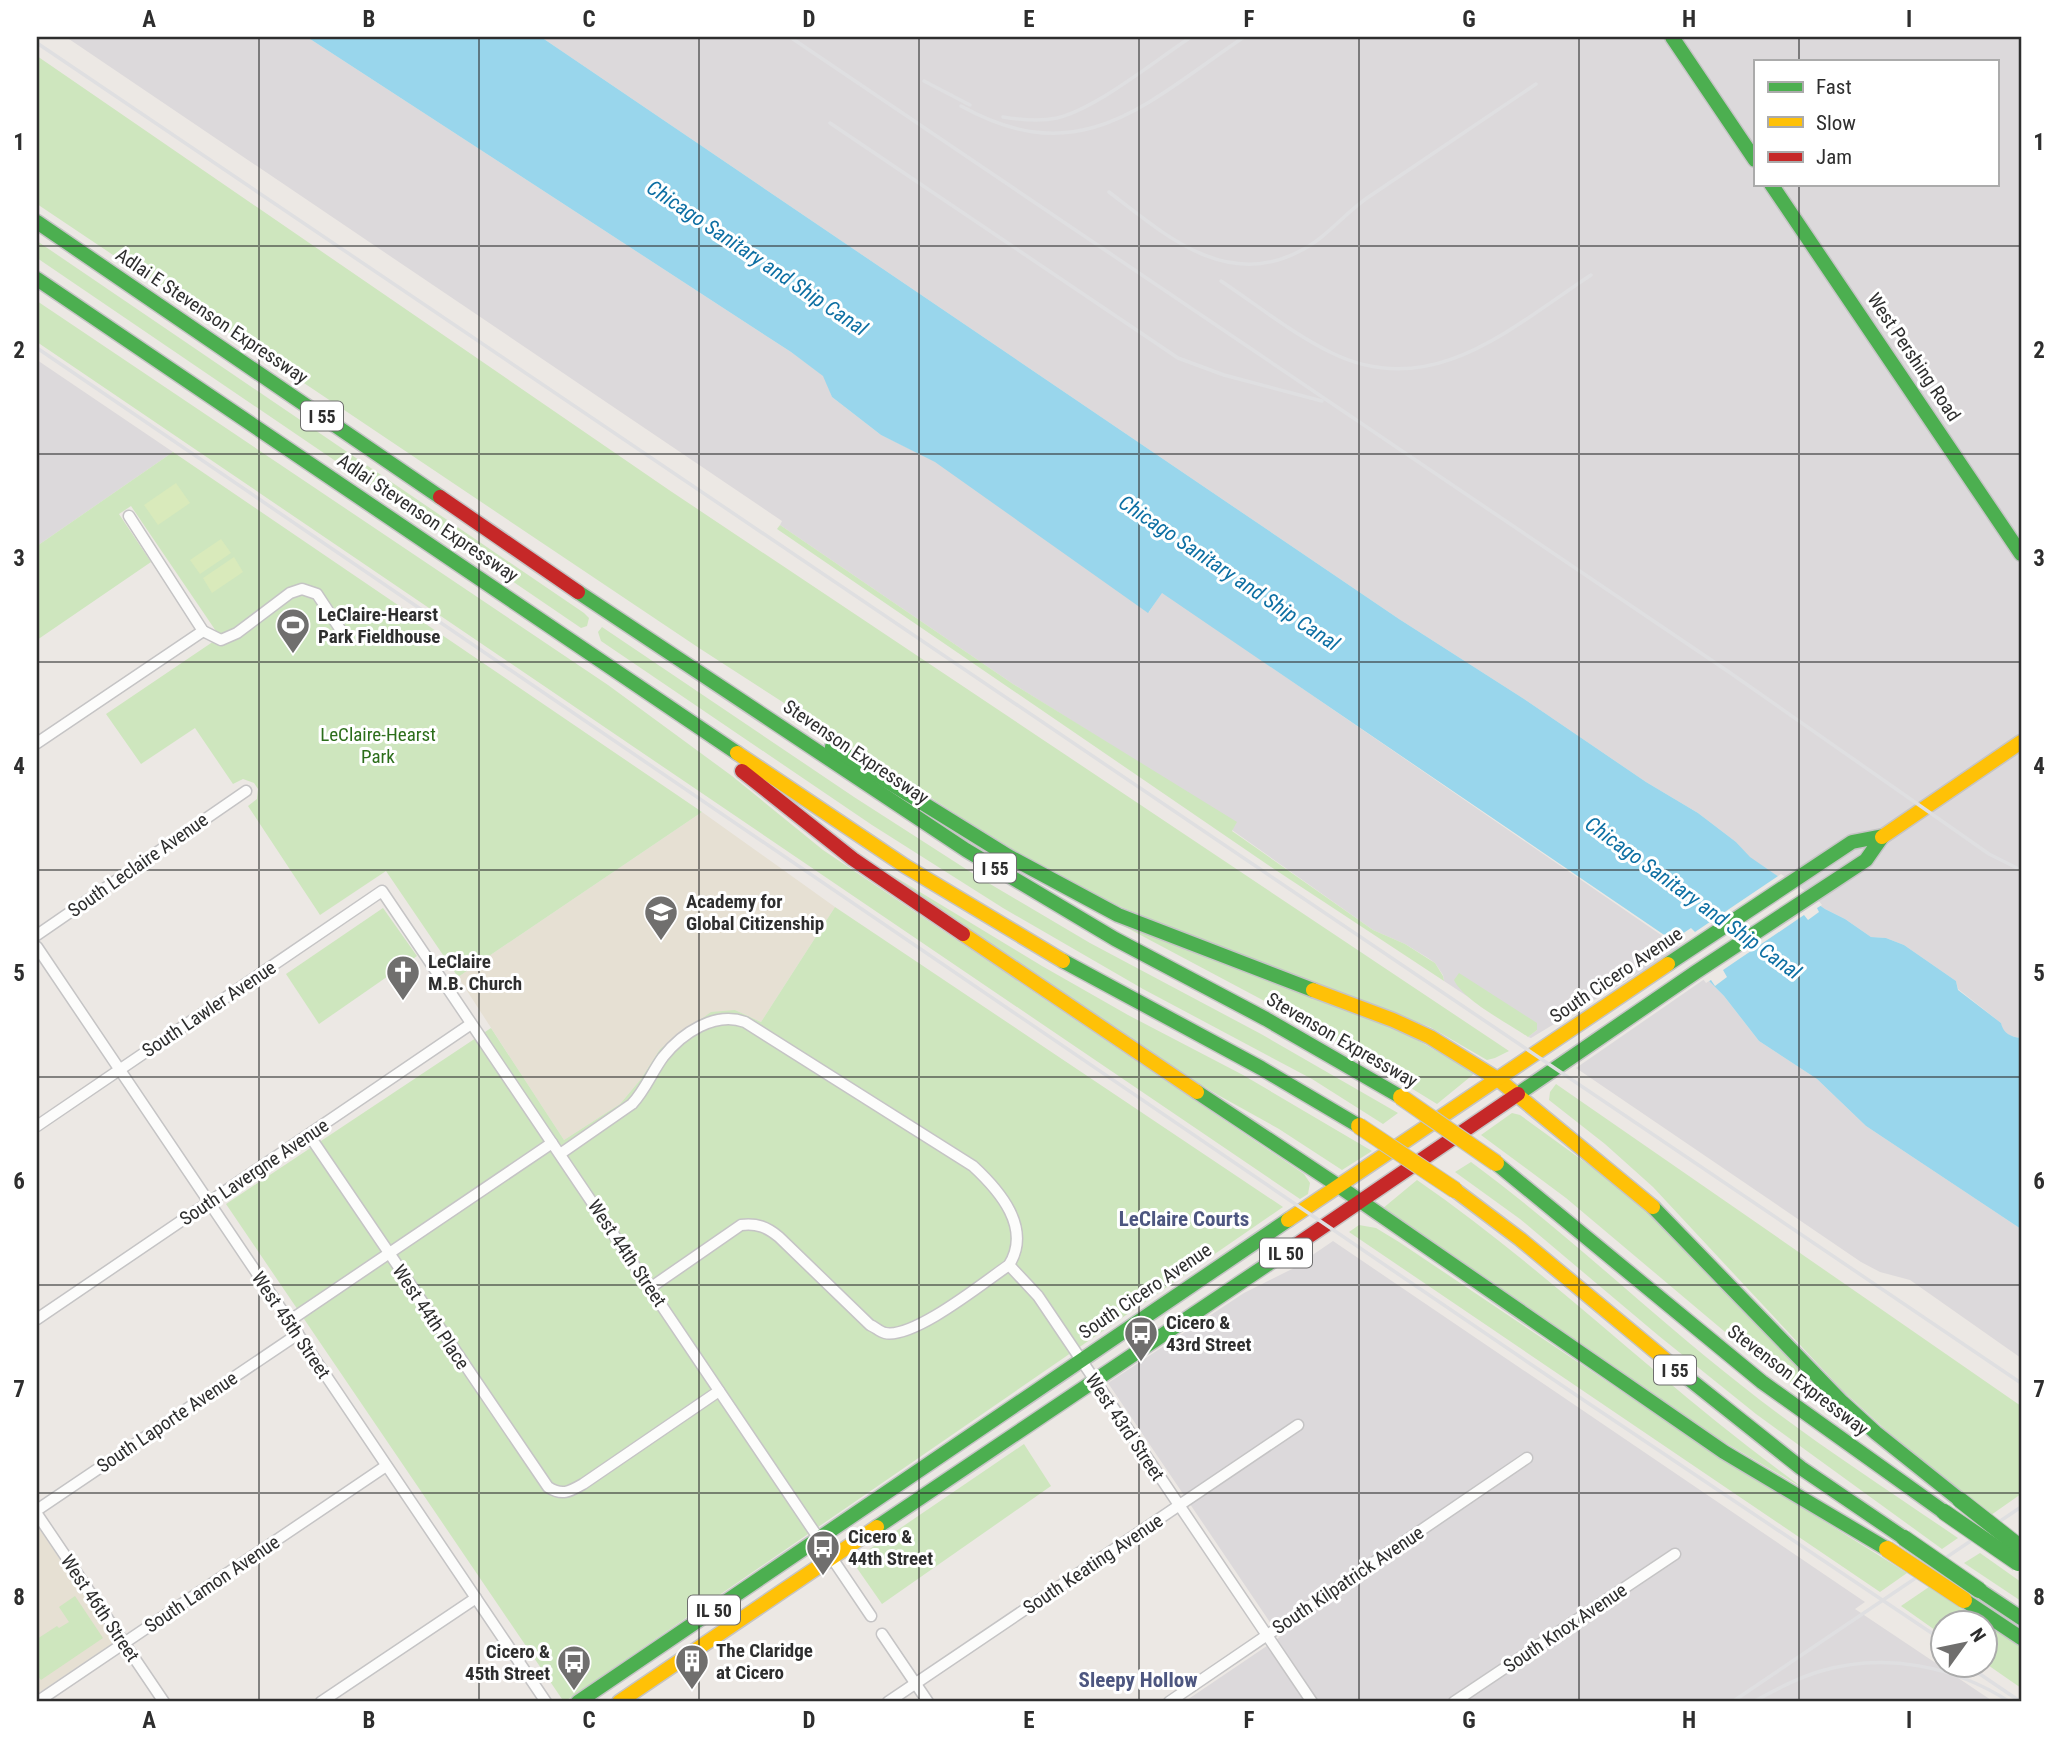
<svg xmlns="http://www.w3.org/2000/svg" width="2058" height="1739" font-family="'Roboto Condensed',sans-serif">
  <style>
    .industrial { fill: #dcd9db; fill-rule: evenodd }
    .education { fill: #e6e0d3 }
    .green { fill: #cee6be }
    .pitch { fill: #d9eabb }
    .water { fill: #99d6ec }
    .pier { fill: #ece8e4 }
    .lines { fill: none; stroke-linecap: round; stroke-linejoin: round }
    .street-casing { stroke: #c5c4c5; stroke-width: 13 }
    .fast-casing { stroke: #c5c4c5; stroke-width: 17 }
    .slow-casing { stroke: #c5c4c5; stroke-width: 17 }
    .jam-casing { stroke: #c5c4c5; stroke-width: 17 }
    .street { stroke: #fcfcfb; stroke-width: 10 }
    .fast { stroke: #4caf50; stroke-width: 14 }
    .slow { stroke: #ffc107; stroke-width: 14 }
    .jam { stroke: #c62828; stroke-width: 14 }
    .rail { stroke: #dfdfe1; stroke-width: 3.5 }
    .fast-bridge-casing { stroke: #c6c5c4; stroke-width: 18; stroke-linecap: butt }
    .slow-bridge-casing { stroke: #c6c5c4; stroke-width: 18; stroke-linecap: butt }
    .fast-bridge { stroke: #4caf50; stroke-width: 16 }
    .slow-bridge { stroke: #ffc107; stroke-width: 16 }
    .grid { fill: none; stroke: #2e2e2e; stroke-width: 2; stroke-opacity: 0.55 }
    .labels { text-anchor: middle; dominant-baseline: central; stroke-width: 6; stroke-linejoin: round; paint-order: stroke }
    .shield { fill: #fff; stroke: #6d6d6d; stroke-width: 2 }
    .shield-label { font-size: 18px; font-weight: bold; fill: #2e2e2e }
    .street-label { font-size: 19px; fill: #2e2e2e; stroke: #fff }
    .poi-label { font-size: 19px; font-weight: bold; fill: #2e2e2e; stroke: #fff; text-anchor: start }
    .park-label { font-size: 19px; fill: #2c6e1b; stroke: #fff }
    .water-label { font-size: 21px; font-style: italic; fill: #0d6fa3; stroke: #fff }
    .neighbourhood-label { font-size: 21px; font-weight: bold; fill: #4d5680; stroke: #fff }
    .neatline { fill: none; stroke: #2e2e2e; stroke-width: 2.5 }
    .grid-label { font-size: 23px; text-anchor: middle; font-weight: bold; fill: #2e2e2e }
  </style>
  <rect width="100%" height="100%" fill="#ece8e4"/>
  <g class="industrial">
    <polygon points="66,37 307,37 791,352 824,376 832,397 881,435 935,461 1149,612 1162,592 1680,948 1531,1038 1528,1037 1537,1030 1468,997 1482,1006 1444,981 1443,975 1435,963 1428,958 1405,944 1373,930 1232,830 1236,823 1013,684 780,525 782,521 717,477"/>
    <path d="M541 37H2021V1038L2010 1036 2002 1029 2001 1023 1958 989 1956 981 1904 945 1886 938 1871 937 1845 919 1825 909 1749 857 1736 842 1698 813 1646 782 1527 701 1399 619ZM1755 61H1997V184H1755Z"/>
    <polygon points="37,360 173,452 37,546"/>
    <polygon points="1706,978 1724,996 1759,1041 1817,1079 1866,1126 2021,1229 2021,1358 1910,1280 1880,1272 1861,1262 1576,1068"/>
    <polygon points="1333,1241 1865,1602 1855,1609 1994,1702 1184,1702 1280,1637 1108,1383 1244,1293 1292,1269"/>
  </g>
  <g class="education">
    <polygon points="702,812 835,907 761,1022 735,1010 660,1049 641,1079 620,1104 564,1140 458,977"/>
    <polygon points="37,1525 115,1642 37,1694"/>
  </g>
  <g class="green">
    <polygon points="37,56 669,490 1509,1051 1495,1058 1487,1060 1430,1027 1193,938 1071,885 970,823 699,648 37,204"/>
    <polygon points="37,241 584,613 589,618 587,626 581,628 37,258"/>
    <polygon points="37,301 608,685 732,776 823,850 1304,1174 1310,1183 1308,1194 1300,1199 37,342"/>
    <polygon points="173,452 702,812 458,977 386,871 320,915 248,806 257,799 258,789 254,783 243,779 233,784 195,728 141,764 106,714 220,637 131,506 119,514 151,562 37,640 37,546"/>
    <polygon points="780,525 1013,684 1237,822 1232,831 1373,930 1405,944 1427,958 1435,963 1443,976 1444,981 1271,867 777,529"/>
    <polygon points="602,627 854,797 980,878 1090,943 1261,1034 1398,1113 1383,1124 1312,1079 1143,989 1003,908 872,825 601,641 598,632"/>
    <polygon points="887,872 1042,966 1128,1015 1243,1075 1372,1151 1342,1170 1279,1129 1218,1095 1119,1035"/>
    <polygon points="835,907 1283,1207 564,1702 226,1204 491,1028 564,1140 620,1104 641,1079 660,1049 711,1012 735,1010 761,1022"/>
    <polygon points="383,908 417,956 319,1024 286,974"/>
    <polygon points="1116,922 1405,1033 1475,1073 1437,1104 1302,1021"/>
    <path d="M1459 973 1537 1023V1030L1528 1037C1508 1023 1464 1001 1454 980Z"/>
    <polygon points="1556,1084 2021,1406 2021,1494 1991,1515 1898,1441 1843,1391 1653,1187 1605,1144 1549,1100 1550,1092"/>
    <polygon points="1512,1113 1520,1115 1600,1173 1641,1206 1847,1419 1844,1423 1737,1342 1566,1198 1481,1135"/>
    <path d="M1471 1162C1565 1231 1649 1313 1741 1385 1810 1440 1885 1488 1958 1538L1942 1549 1756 1414 1659 1336 1520 1219 1455 1172Z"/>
    <path d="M1417 1180C1554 1275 1671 1394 1806 1490L1707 1432 1382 1209Z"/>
    <polygon points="1359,1225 1376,1228 1399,1242 1700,1444 1907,1573 1880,1592 1349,1232"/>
    <polygon points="1024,1444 1051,1486 882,1604 852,1561"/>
    <polygon points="1980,1553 2021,1582 2021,1601 1964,1563"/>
    <polygon points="1929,1587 2021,1647 2021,1688 1985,1663 1984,1624 1942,1624 1942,1635 1901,1606"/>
    <polygon points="75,1596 103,1638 41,1680 37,1675 37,1639 57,1626 59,1628 69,1622 59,1607"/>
  </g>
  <g class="pitch">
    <polygon points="176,483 190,503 158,525 144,505"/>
    <polygon points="221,539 231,553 200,574 190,560"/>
    <polygon points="234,557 243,572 212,593 203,578"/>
  </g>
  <path class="water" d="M307 37H541L1399 619 1527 701 1646 782 1698 813 1736 842 1750 857 1825 909 1845 919 1871 937 1886 938 1904 945 1956 981 1958 990 2001 1023C2003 1033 2011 1037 2021 1038V1229L1866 1126 1817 1079 1759 1041 1724 996 1706 978 1676 943 1162 593 1148 613 935 462 881 435 832 397 823 376 791 352Z"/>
  <polygon class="pier" points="1781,874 1818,900 1822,905 1817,908 1819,912 1808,920 1804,915 1723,970 1727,977 1715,986 1711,980 1706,983 1676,943 1681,940 1679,936 1691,928 1695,932"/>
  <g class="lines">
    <g class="street-casing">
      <g id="street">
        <polyline points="129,516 203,631"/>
        <polyline points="203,631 221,640 237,633 290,593 302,589 317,594 342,632"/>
        <polyline points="37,743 203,631"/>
        <polyline points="37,935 246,791"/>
        <polyline points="37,947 546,1702"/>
        <polyline points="37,1126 382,891 871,1616"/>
        <path d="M309 1135 548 1487C562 1496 569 1492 583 1484L719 1391"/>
        <path d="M560 1154 632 1104C645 1090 652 1072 663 1057 682 1033 715 1011 745 1022L973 1166C1000 1191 1032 1228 1009 1265 984 1282 914 1339 885 1333 880 1332 875 1327 870 1325L779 1237C767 1227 757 1223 741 1225L650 1288"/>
        <polyline points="1009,1265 1038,1296 1312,1702"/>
        <polyline points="37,1319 471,1024"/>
        <polyline points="289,1321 552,1143"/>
        <polyline points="37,1510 298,1334"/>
        <polyline points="37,1514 164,1702"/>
        <polyline points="882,1634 928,1702"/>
        <polyline points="37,1702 386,1466"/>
        <polyline points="321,1702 476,1598"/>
        <polyline points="888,1702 1298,1425"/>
        <polyline points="1169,1702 1527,1458"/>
        <polyline points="1454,1702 1675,1554"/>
      </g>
    </g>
    <g class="fast-casing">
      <g id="fast">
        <polyline points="1672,37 1755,160"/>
        <polyline points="1771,184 2021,554"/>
        <polyline points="37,222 440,497"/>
        <polyline points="37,279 737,753"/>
        <polyline points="578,592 966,850 1115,939 1266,1019 1401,1097"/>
        <polyline points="832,747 1008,856 1118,915 1313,990"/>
        <polyline points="1063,961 1261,1068 1359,1126"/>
        <polyline points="1668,964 1852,842 1883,836"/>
        <polyline points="1197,1092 1340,1187 1724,1452 1887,1549"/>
        <polyline points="1518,1094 1696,972 1866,860 1882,837"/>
        <polyline points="1496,1163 1762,1382 1944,1512"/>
        <polyline points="1653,1207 1842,1402 1876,1433 1960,1500"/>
        <polyline points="1679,1371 1801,1468 1904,1538"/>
        <polyline points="877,1527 1277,1258"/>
        <polyline points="1979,1590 2021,1618"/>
        <polyline points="1964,1600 2021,1638"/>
        <polyline points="578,1702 1288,1220"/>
      </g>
    </g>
    <g class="slow-casing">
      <g id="slow">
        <polyline points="737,753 905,866 1063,961"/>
        <polyline points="1882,837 2021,742"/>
        <polyline points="963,934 1197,1092"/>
        <polyline points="1313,990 1393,1020 1430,1037 1499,1080 1653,1207"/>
        <polyline points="1455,1190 1520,1239 1679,1371"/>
        <polyline points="1288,1220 1668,964"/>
        <polyline points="619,1702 877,1527"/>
      </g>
    </g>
    <g class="jam-casing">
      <g id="jam">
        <polyline points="440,497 578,592"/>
        <polyline points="742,771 853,859 963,934"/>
        <polyline points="1277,1258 1518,1094"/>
      </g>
    </g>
    <use href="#street" class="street"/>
    <use href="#fast" class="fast"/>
    <use href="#slow" class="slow"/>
    <use href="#jam" class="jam"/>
    <g class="rail">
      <polyline points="790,37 1729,672 1989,854 2021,870"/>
      <polyline points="37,43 2021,1383"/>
      <polyline points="924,81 970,105"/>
      <path d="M961 106C1082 173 1146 103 1244 37"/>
      <path d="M1003 117C1021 120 1039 122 1057 118 1096 109 1156 60 1191 37"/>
      <polyline points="830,123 1178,358 1224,375 1322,401"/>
      <path d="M1109 192C1165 235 1226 290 1300 251 1326 238 1344 214 1367 198 1423 160 1480 122 1536 84"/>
      <path d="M1221 281C1257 305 1293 334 1332 353 1432 402 1512 327 1591 275"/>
      <polyline points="37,348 1579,1397 1942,1640"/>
      <polyline points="1968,1666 2021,1702"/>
      <polyline points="1732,1702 2021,1507"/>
      <path d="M1753 1702C1775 1690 1797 1678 1821 1671 1886 1652 1954 1666 2010 1702"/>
    </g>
    <g class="fast-bridge-casing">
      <g id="fast-bridge">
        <polyline points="1960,1500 2021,1548"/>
        <polyline points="1944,1512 2018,1563"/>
        <polyline points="1904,1538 1979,1590"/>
      </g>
    </g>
    <g class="slow-bridge-casing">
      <g id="slow-bridge">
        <polyline points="1401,1097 1496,1163"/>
        <polyline points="1359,1126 1455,1190"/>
        <polyline points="1887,1549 1964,1600"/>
      </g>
    </g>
    <use href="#fast-bridge" class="fast-bridge"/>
    <use href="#slow-bridge" class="slow-bridge"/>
  </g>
  <path class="grid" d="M259 37V1702M479 37V1702M699 37V1702M919 37V1702M1139 37V1702M1359 37V1702M1579 37V1702M1799 37V61M1799 184V1702M37 246H2021M37 454H2021M37 662H2021M37 870H2021M37 1077H2021M37 1285H2021M37 1493H2021"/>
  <defs>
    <g id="stadium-pin" transform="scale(1.75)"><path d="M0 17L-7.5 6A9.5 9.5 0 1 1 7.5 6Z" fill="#706f6e" stroke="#fff"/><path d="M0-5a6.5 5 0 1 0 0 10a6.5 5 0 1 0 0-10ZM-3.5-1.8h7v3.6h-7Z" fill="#fff"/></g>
    <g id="school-pin" transform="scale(1.75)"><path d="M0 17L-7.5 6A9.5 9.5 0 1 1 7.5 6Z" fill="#706f6e" stroke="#fff"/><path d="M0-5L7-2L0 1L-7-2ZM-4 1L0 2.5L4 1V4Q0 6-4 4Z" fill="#fff"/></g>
    <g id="church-pin" transform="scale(1.75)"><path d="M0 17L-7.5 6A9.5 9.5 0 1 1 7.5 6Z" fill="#706f6e" stroke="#fff"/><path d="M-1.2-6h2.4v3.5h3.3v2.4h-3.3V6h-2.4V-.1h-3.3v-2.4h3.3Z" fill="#fff"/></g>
    <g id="bus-pin" transform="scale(1.75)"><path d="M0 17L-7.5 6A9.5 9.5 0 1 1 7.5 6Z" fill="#706f6e" stroke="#fff"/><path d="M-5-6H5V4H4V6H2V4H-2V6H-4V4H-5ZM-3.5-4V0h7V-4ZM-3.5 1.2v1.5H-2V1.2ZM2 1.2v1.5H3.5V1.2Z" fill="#fff"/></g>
    <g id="building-pin" transform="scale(1.75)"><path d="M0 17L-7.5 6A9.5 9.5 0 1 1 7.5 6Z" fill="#706f6e" stroke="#fff"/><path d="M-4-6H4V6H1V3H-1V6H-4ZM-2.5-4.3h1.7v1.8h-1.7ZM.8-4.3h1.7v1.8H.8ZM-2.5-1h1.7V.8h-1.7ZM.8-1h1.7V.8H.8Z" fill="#fff"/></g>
  </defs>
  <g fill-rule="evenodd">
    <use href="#stadium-pin" x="293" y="625"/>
    <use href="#school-pin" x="661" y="912"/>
    <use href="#church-pin" x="403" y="972"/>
    <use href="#bus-pin" x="1141" y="1333"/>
    <use href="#bus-pin" x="823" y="1547"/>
    <use href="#building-pin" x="692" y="1661"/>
    <use href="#bus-pin" x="574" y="1662"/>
  </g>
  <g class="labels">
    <g class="shield">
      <rect x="301" y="401.5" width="42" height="29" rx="5"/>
      <rect x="974" y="853.5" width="42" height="29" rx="5"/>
      <rect x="1260" y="1238.5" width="52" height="29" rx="5"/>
      <rect x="1654" y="1355.5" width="42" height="29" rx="5"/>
      <rect x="688" y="1595.5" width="52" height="29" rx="5"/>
    </g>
    <g class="shield-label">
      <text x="322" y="416">I 55</text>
      <text x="995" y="868">I 55</text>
      <text x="1286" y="1253">IL 50</text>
      <text x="1675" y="1370">I 55</text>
      <text x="714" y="1610">IL 50</text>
    </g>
    <g class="street-label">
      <text transform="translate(212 316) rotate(34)">Adlai E Stevenson Expressway</text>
      <text transform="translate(1914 357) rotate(56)">West Pershing Road</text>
      <text transform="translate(428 518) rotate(34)">Adlai Stevenson Expressway</text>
      <text transform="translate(856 752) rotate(34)">Stevenson Expressway</text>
      <text transform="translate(138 865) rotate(-35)">South Leclaire Avenue</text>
      <text transform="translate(1616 975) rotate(-34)">South Cicero Avenue</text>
      <text transform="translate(209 1009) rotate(-34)">South Lawler Avenue</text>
      <text transform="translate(1342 1040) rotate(30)">Stevenson Expressway</text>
      <text transform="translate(254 1172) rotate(-34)">South Lavergne Avenue</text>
      <text transform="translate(627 1253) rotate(56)">West 44th Street</text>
      <text transform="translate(1145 1291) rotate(-34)">South Cicero Avenue</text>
      <text transform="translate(431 1317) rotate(56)">West 44th Place</text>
      <text transform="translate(291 1325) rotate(56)">West 45th Street</text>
      <text transform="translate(1798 1380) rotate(37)">Stevenson Expressway</text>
      <text transform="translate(167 1422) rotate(-34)">South Laporte Avenue</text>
      <text transform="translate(1125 1427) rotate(56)">West 43rd Street</text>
      <text transform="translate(1093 1564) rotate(-34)">South Keating Avenue</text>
      <text transform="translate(1348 1580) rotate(-34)">South Kilpatrick Avenue</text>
      <text transform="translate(212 1584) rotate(-34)">South Lamon Avenue</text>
      <text transform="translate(100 1608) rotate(56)">West 46th Street</text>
      <text transform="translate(1565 1628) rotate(-34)">South Knox Avenue</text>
    </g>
    <g class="poi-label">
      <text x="318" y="614">LeClaire-Hearst<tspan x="318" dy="22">Park Fieldhouse</tspan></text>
      <text x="686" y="901">Academy for<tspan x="686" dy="22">Global Citizenship</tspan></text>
      <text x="428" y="961">LeClaire<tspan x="428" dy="22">M.B. Church</tspan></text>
      <text x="1166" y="1322">Cicero &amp;<tspan x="1166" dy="22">43rd Street</tspan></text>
      <text x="848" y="1536">Cicero &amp;<tspan x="848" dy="22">44th Street</tspan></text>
      <text x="716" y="1650">The Claridge<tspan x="716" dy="22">at Cicero</tspan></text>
      <text x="550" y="1651" text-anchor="end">Cicero &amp;<tspan x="550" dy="22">45th Street</tspan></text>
    </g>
    <g class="park-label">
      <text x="378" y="734">LeClaire-Hearst<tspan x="378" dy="22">Park</tspan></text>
    </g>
    <g class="water-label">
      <text transform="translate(757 258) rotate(34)">Chicago Sanitary and Ship Canal</text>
      <text transform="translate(1229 573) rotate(34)">Chicago Sanitary and Ship Canal</text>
      <text transform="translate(1693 898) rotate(36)">Chicago Sanitary and Ship Canal</text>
    </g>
    <g class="neighbourhood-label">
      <text x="1184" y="1219">LeClaire Courts</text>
      <text x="1138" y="1680">Sleepy Hollow</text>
    </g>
  </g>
  <rect width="2058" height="1739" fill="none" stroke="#ffffff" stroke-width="77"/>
  <rect x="1754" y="60" width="245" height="126" fill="#ffffff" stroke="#ababab" stroke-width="2"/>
  <rect x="1768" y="82" width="35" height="10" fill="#4caf50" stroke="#ababab" stroke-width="2"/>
  <text x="1816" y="94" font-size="21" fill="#2e2e2e">Fast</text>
  <rect x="1768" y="117" width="35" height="10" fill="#ffc107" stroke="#ababab" stroke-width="2"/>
  <text x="1816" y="130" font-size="21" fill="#2e2e2e">Slow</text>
  <rect x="1768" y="152" width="35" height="10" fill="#c62828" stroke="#ababab" stroke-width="2"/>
  <text x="1816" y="164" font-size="21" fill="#2e2e2e">Jam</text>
  <g transform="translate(1964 1644) rotate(57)"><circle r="33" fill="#ffffff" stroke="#ababab" stroke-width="2"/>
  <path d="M0-5L12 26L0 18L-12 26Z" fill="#706f6e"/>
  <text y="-10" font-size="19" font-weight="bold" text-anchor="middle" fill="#2e2e2e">N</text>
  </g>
  <rect x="38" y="38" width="1982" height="1662" class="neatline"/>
  <g class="grid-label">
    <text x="149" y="27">A</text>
    <text x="369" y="27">B</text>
    <text x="589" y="27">C</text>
    <text x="809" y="27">D</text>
    <text x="1029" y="27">E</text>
    <text x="1249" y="27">F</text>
    <text x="1469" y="27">G</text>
    <text x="1689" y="27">H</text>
    <text x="1909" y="27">I</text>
    <text x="19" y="150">1</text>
    <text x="2039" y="150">1</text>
    <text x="19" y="358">2</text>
    <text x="2039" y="358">2</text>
    <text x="19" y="566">3</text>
    <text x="2039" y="566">3</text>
    <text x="19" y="774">4</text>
    <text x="2039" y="774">4</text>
    <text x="19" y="981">5</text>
    <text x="2039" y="981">5</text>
    <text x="19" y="1189">6</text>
    <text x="2039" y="1189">6</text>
    <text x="19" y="1397">7</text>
    <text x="2039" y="1397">7</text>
    <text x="19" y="1605">8</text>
    <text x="2039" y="1605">8</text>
    <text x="149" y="1728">A</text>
    <text x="369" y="1728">B</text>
    <text x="589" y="1728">C</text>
    <text x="809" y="1728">D</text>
    <text x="1029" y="1728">E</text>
    <text x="1249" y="1728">F</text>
    <text x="1469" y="1728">G</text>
    <text x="1689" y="1728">H</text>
    <text x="1909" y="1728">I</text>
  </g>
</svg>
